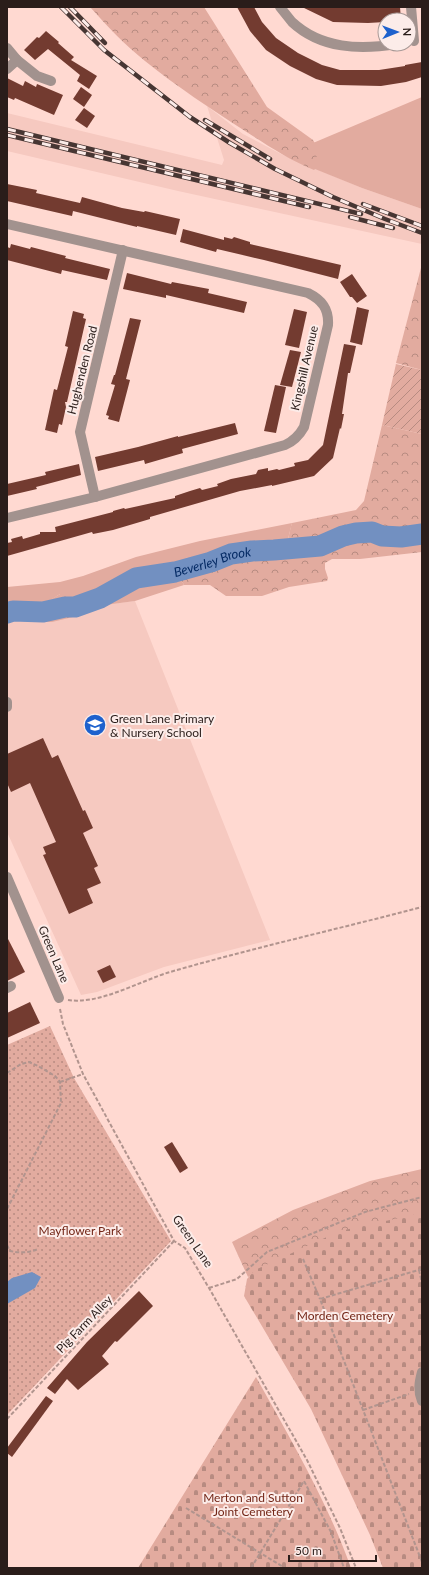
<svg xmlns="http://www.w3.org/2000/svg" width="429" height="1575" font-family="Lato,sans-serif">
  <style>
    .built { fill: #f6c9c0 }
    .grass { fill: #e2ab9f }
    .forest { fill: url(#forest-crowns) }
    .cemetery { fill: url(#cemetery-stones) }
    .park { fill: url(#park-dots) }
    .garden { fill: url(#garden-furrows) }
    .water { fill: #7290c1 }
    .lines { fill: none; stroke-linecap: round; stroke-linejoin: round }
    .river { stroke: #7290c1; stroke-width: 21 }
    .building { fill: #733b30 }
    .path { stroke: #b1948e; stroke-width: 2; stroke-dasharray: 4 2; stroke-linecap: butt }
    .minor { stroke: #a2928e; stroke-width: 10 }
    .rail-casing { stroke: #473633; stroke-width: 4.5 }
    .rail { stroke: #fcece9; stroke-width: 3; stroke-dasharray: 9; stroke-linecap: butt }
    .labels { text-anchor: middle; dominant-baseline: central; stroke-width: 4; stroke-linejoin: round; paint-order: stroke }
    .street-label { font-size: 12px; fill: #2a1d1a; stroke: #fcece9 }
    .poi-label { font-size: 12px; fill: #2a1d1a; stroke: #fcece9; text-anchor: start }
    .park-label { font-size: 12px; fill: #732617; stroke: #fcece9 }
    .water-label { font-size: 13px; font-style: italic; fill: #042a64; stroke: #fcece9 }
  </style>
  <defs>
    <pattern id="forest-crowns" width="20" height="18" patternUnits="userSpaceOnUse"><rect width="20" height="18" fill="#e2ab9f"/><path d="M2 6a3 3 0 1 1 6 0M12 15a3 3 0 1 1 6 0" fill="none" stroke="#b78b81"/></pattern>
    <pattern id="cemetery-stones" width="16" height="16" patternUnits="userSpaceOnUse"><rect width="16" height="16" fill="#e2ab9f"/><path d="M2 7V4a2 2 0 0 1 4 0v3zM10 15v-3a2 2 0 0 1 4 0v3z" fill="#b78b81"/></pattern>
    <pattern id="park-dots" width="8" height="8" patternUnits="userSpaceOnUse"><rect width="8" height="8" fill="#e2ab9f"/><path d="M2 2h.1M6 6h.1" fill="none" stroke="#b78b81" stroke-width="1.8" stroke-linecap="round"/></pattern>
    <pattern id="garden-furrows" width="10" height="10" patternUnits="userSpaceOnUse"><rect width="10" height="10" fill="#e2ab9f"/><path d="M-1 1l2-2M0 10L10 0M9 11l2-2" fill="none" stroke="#b78b81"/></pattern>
  </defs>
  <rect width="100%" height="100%" fill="#ffd9d1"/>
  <g class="built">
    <polygon points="207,106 243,134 283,155 362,188 422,209 422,244 178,191 7,151 7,113 222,165 224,160"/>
    <polygon points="135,601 270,940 164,967 97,992 81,995 7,832 7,619 32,614"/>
  </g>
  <g class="grass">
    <polygon points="422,97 422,209 362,188 315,169 313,143"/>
    <polygon points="292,523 287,543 281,550 266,553 235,554 216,561 187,557 179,576 184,585 135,601 75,609 75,606 60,594 46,603 39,604 27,601 9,606 7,603 7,587 60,582 83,576 136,557 200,541"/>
  </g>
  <g class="forest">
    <path d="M90 7H204L267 107 313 140 316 145 317 167 314 170C289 160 267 145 245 131 211 109 176 86 145 61 125 45 107 26 90 7Z"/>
    <polygon points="422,264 422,370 396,363"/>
    <path d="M382 425 422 434V552L360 559H332L325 563V569L328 578 327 581 289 587 262 596H226L210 585H184L179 576 177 565C188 548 202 563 216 561 223 560 229 554 237 554 248 553 273 556 282 549 289 543 289 532 292 523L356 510 364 501Z"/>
    <polygon points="68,593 75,600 75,615 73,617 52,622 41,622 36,616 33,614 7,619 7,603 9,606 27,601 39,604 45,603 60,594"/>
    <polygon points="422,1169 422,1216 340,1234 248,1277 232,1242 293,1210 370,1181"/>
  </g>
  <g class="cemetery">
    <polygon points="422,1213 422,1568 383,1568 370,1535 311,1409 244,1296 247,1279 255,1270 340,1231"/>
    <path d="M256 1377C291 1440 327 1501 351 1568H138Z"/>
  </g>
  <polygon class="park" points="50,1026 74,1078 171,1241 7,1415 7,1045"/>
  <polygon class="garden" points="396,364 422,370 422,434 382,425"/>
  <polygon class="water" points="32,1272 41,1277 35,1288 7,1304 7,1282 12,1278"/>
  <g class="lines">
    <path class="river" id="s1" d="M7 613 13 611 43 612 65 607H75L100 598 136 578 175 572 211 562 231 554 252 551 274 550 320 546 343 536 356 533 372 532 382 536 401 537 422 534"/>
  </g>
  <g class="building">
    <polygon points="237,7 254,7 262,22 276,38 298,53 322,65 340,70 379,70 405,66 405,65 422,62 422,77 406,82 381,86 337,85 316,79 290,66 266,50 250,31"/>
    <polygon points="302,7 400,7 401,20 385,20 385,22 368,23 333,22"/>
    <polygon points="46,31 59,42 58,43 74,57 71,60 97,76 89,89 77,81 80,75 48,49 35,60 24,50 37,37 39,38"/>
    <polygon points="7,78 23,86 25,81 36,87 37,84 63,95 54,115 15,98 14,100 7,97"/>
    <polygon points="81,87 92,95 84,107 73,99"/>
    <polygon points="84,108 95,116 87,128 75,120"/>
    <polygon points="7,184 37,190 36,193 80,203 82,197 122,208 144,212 145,211 180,219 176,235 137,226 137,227 73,211 72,216 7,201"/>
    <polygon points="183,229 224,240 224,237 232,239 234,237 250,242 250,244 341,265 338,279 264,260 217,249 216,252 180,242"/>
    <polygon points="11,244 30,249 31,247 66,256 65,258 110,269 107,280 62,270 61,274 7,260 7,247 10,248"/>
    <polygon points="127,273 171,284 172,282 209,289 208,293 247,302 244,313 166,295 166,298 123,289"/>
    <polygon points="352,274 367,296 357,303 352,297 350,297 340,282"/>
    <polygon points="357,307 369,310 362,345 350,342"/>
    <polygon points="294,309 307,312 299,348 285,345"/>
    <polygon points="73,311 84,314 83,318 86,319 67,402 65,402 66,407 62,425 59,424 57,433 45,430 54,389 57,390 68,347 65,346"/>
    <polygon points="130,318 141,320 126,379 130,380 119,422 108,419 109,416 106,415 115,385 111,384 114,375 115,375"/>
    <polygon points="344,344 356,346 350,373 348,373 342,414 344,414 341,429 340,428 333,458 314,476 272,486 272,485 240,491 150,517 150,519 113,530 93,534 92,532 7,556 7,543 12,542 11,539 22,536 23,539 40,534 40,532 56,532 55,527 113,512 113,511 124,508 125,509 175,498 175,496 190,491 200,488 202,490 218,486 217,484 231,479 256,474 258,470 268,468 268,471 277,469 279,470 295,466 294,463 308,460 323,445"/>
    <polygon points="290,350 301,352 292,387 280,385"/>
    <polygon points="275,385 286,387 276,433 264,431"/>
    <polygon points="235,423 238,434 182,449 183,453 145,464 144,460 98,471 95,457 138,447 178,436 178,437"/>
    <polygon points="79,464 81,475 36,487 37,489 7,496 7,484 46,475 45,472"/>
    <polygon points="43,738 52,758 58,755 83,811 85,810 93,828 83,833 98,866 94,868 101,883 87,889 93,903 69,914 43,855 46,854 43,847 56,842 30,783 11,792 7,783 7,754"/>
    <polygon points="7,937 25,972 7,981"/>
    <polygon points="110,965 116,977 103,983 97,971"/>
    <polygon points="30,1002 40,1023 7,1038 7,1013"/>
    <polygon points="172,1142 188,1168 180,1173 164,1147"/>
    <polygon points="139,1291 153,1306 117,1342 115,1341 102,1356 109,1364 78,1390 67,1379 55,1394 47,1388 87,1342"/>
    <polygon points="46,1396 53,1401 12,1457 7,1453 7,1448"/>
  </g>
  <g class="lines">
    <g class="path">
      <path d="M68 1000C99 1005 140 981 170 972 253 948 338 929 422 907"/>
      <polyline points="60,1009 63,1024 83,1074 174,1241 185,1248 209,1288 307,1460 340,1528 356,1568"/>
      <polyline points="7,1073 21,1064 29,1062 38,1066 55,1076 60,1082 61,1103 7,1209"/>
      <polyline points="60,1082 83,1074"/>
      <path d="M7 1245 10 1251C19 1253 29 1253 38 1249"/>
      <polyline points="303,1259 320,1299"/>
      <polyline points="422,1269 320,1299 422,1562"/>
      <polyline points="419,1270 422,1283"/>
      <polyline points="209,1288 237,1279 267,1252 365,1212 422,1197"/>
      <polyline points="363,1410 409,1394"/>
      <polyline points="7,1419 174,1241"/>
      <polyline points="186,1508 285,1568"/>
      <polyline points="251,1568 304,1481 331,1532 344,1568"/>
    </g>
    <g class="minor">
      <path d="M280 7C284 12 288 17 292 22 321 49 360 50 397 44"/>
      <polyline points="411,7 414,41"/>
      <polyline points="7,48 17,60"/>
      <polyline points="7,69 17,60 37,76 51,81"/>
      <path d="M7 224 308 293C322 300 329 309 328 325L304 427C299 436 294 441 285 445L95 497 7 518"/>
      <polyline points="95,497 80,432 123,250"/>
      <polyline points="7,702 7,707"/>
      <polyline points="7,877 59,998"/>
      <polyline points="7,988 11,986"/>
      <path d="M422 1372C419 1383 418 1391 422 1401"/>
    </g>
    <g class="rail-casing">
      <g id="rail">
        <polyline points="61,7 104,50 190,117 230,143 275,169 333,197 385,219 422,233"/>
        <polyline points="70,7 105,43"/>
        <polyline points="205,120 270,159"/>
        <polyline points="7,129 361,214"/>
        <polyline points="7,135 309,207"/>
        <polyline points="363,204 422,226"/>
        <polyline points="350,217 393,228"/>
      </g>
    </g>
    <use href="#rail" class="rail"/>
  </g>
  <defs>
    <g id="school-disc" transform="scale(1.15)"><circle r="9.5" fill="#1d61cd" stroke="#fcece9"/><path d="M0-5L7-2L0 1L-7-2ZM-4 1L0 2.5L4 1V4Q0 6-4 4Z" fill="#fff"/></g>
  </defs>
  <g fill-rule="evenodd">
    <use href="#school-disc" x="95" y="725"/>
  </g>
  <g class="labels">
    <g class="street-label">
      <text transform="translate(304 368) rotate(-77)">Kingshill Avenue</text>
      <text transform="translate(82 370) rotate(-76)">Hughenden Road</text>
      <text transform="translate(54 954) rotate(67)">Green Lane</text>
      <text transform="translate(193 1241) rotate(55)">Green Lane</text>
      <text transform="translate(84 1324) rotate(-46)">Pig Farm Alley</text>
    </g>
    <g class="poi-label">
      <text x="110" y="718">Green Lane Primary<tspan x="110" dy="14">&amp; Nursery School</tspan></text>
    </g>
    <g class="park-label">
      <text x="80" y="1230">Mayflower Park</text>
      <text x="345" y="1315">Morden Cemetery</text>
      <text x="253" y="1497">Merton and Sutton<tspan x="253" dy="14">Joint Cemetery</tspan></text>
    </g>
    <g class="water-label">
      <text stroke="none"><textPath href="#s1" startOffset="215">Beverley Brook</textPath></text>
    </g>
  </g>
  <rect width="429" height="1575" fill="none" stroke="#2a1d1a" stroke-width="16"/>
  <g transform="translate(397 32) rotate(89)"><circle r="19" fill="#fcece9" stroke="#a89996"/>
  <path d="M0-3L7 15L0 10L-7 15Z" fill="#1d61cd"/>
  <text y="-6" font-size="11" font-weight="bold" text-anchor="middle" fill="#2a1d1a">N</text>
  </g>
  <path d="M289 1555v6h87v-6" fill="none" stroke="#2a1d1a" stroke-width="2"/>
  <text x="295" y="1555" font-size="12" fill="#2a1d1a" stroke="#fcece9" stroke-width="3" paint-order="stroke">50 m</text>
</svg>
